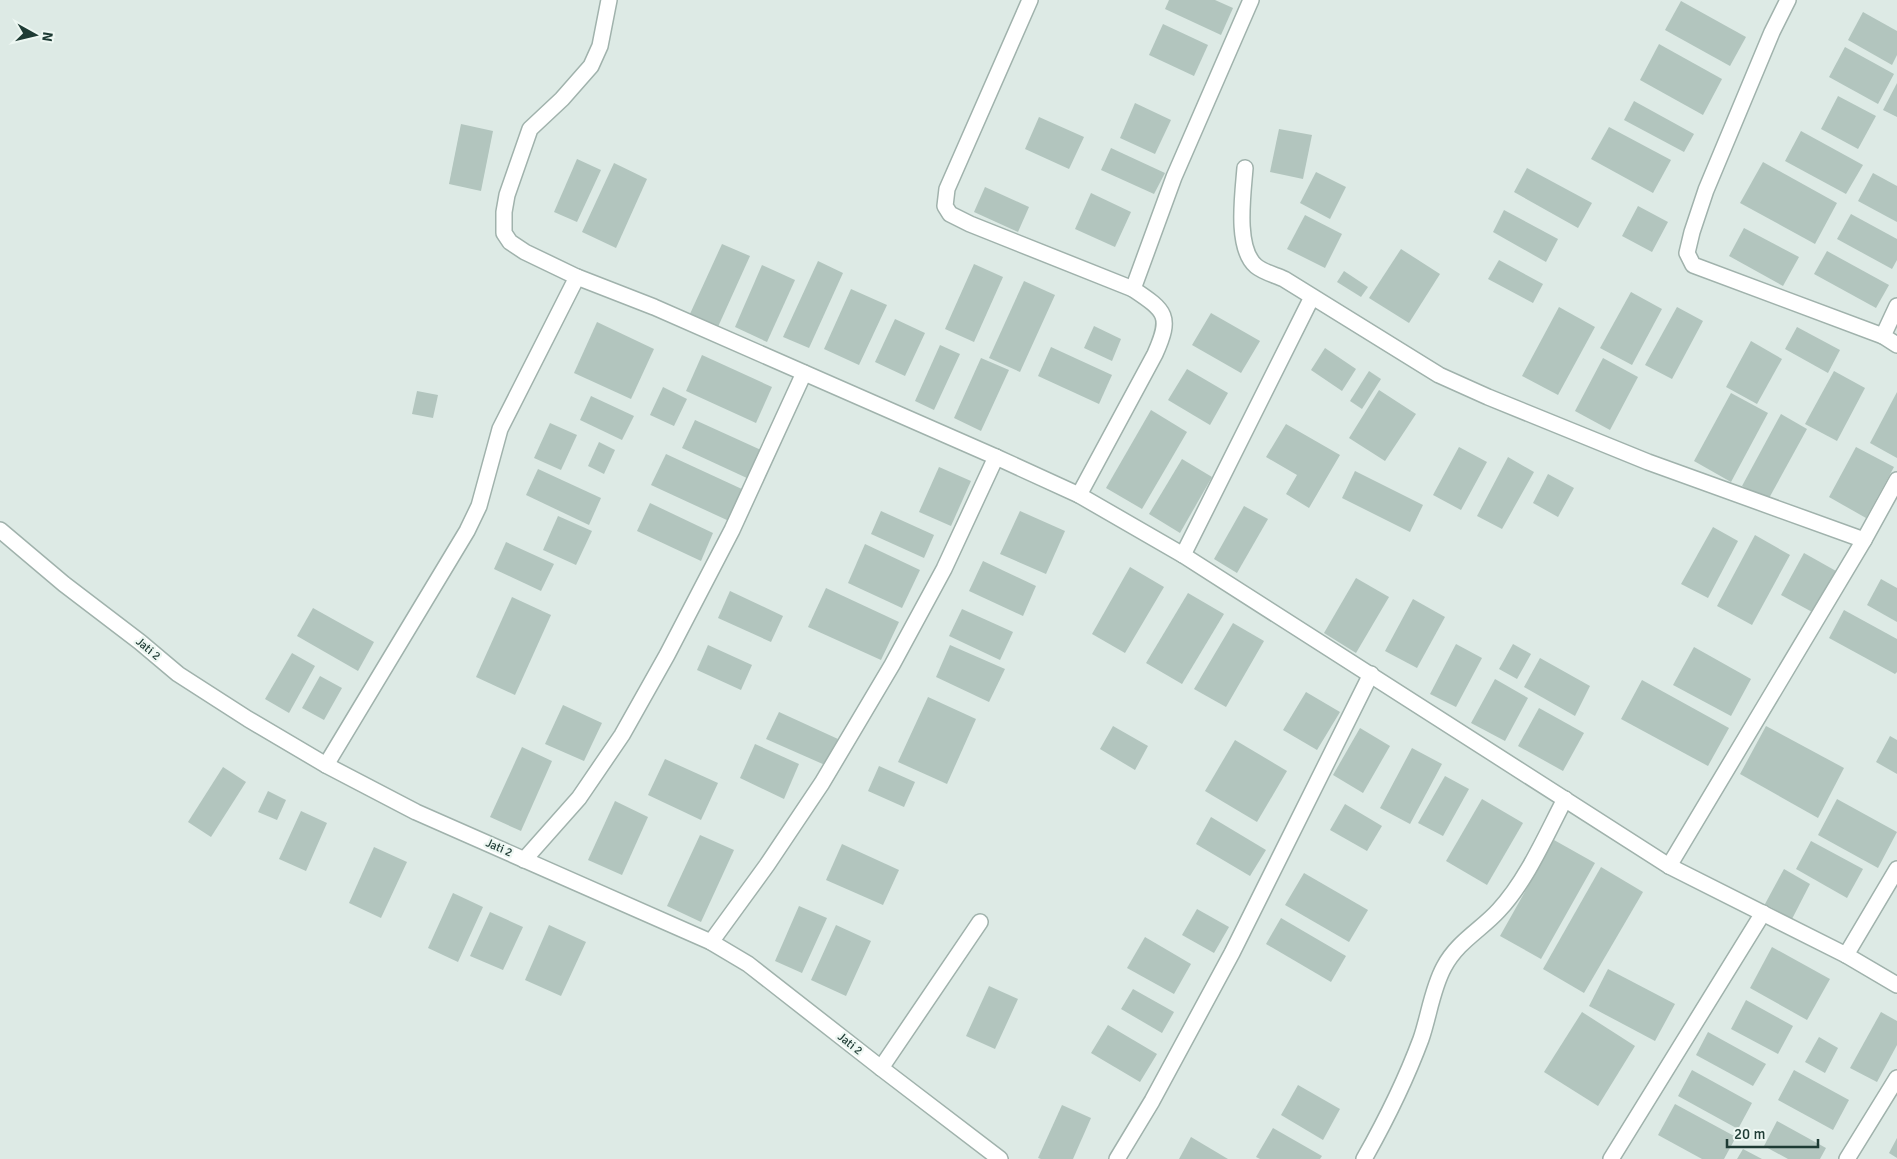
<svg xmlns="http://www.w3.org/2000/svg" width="1897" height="1159" font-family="Signika,sans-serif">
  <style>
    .building { fill: #b2c5be }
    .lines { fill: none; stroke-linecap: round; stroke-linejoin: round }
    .lane-casing { stroke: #a0b2ac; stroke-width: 18 }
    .street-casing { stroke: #a0b2ac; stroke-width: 18 }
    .lane { stroke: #fff; stroke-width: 15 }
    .street { stroke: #fff; stroke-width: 15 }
    .labels { text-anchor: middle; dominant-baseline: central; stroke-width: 4.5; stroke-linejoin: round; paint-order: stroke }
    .street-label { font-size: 12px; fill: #1e3b34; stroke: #edf7f2 }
  </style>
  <rect width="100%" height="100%" fill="#ddeae5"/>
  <g class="building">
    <polygon points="1169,0 1215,0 1233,8 1221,35 1165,9"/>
    <polygon points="1681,1 1746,37 1730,66 1665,30"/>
    <polygon points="1863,12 1897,31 1897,55 1892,65 1848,40"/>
    <polygon points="1163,24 1208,45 1194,76 1149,55"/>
    <polygon points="1659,44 1722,79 1703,115 1640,80"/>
    <polygon points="1845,47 1894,74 1878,104 1829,77"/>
    <polygon points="1897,83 1897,117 1883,110"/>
    <polygon points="1838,96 1876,116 1858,149 1821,129"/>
    <polygon points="1634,101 1694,134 1684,152 1624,120"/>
    <polygon points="1135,103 1171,120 1155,154 1120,138"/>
    <polygon points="1039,117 1084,137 1069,169 1025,149"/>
    <polygon points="461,124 493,131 481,191 449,184"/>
    <polygon points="1609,127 1671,160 1653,193 1591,159"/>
    <polygon points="1279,129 1312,135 1303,179 1270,172"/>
    <polygon points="1801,131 1863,165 1846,194 1785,161"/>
    <polygon points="1111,148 1165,173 1154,194 1101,170"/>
    <polygon points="577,159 601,170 577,222 554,212"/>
    <polygon points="1763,162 1837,203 1815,244 1740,203"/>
    <polygon points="614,163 647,179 616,248 582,232"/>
    <polygon points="1527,168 1592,203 1578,228 1514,192"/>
    <polygon points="1316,172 1346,187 1330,219 1300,203"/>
    <polygon points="1873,173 1897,186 1897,222 1858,201"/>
    <polygon points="985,187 1029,207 1018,232 974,212"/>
    <polygon points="1091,193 1131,212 1115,247 1075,229"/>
    <polygon points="1638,206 1668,222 1652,252 1622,236"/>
    <polygon points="1504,210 1558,239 1546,262 1493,232"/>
    <polygon points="1851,214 1897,239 1897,260 1892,269 1837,239"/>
    <polygon points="1305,215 1342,234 1325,268 1287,249"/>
    <polygon points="1744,228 1799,257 1783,286 1729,256"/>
    <polygon points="722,244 750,256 717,329 689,316"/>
    <polygon points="1401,249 1440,274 1409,323 1369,298"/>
    <polygon points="1827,251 1889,285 1876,308 1814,274"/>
    <polygon points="1499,260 1543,284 1533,303 1488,279"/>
    <polygon points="818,261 843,273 809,348 783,337"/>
    <polygon points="974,264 1003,277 974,342 945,329"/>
    <polygon points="762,265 795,280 767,342 735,327"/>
    <polygon points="1344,271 1368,287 1361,297 1337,282"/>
    <polygon points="1024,281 1055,295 1020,372 989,358"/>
    <polygon points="851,289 887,305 859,365 824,349"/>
    <polygon points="1631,292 1662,309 1632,365 1600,348"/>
    <polygon points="1559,307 1595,327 1558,395 1522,376"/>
    <polygon points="1677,307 1703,321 1672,379 1645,365"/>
    <polygon points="1211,313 1260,341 1241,373 1192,345"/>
    <polygon points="895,319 925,333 905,376 875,362"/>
    <polygon points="597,322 654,349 631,399 574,373"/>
    <polygon points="1094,326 1121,339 1112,361 1084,348"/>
    <polygon points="1797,327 1840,350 1828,373 1785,349"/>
    <polygon points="1751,341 1782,359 1757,404 1726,387"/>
    <polygon points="940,345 960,354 934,410 915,401"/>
    <polygon points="1051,347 1112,375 1099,404 1038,376"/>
    <polygon points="1325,348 1356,369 1342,391 1311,370"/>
    <polygon points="702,355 772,387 756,423 686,391"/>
    <polygon points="981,358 1009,370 981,431 954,418"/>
    <polygon points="1603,358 1638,377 1610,430 1575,411"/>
    <polygon points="1187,369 1228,393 1210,425 1168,400"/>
    <polygon points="1369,371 1381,379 1362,409 1350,401"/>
    <polygon points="1834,371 1865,388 1837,441 1805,424"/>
    <polygon points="663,387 687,399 674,426 650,415"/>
    <polygon points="1379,390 1416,414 1385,461 1349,438"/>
    <polygon points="417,391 438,395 433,418 412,414"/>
    <polygon points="1897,392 1897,458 1870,443"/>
    <polygon points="1731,393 1768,413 1731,482 1694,461"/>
    <polygon points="591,396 634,416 622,440 580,420"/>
    <polygon points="1151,410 1187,432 1142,509 1106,488"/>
    <polygon points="1781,414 1807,429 1768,500 1742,486"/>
    <polygon points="695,420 761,450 749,479 682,448"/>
    <polygon points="550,423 577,435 561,470 534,458"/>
    <polygon points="1286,424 1340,455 1309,508 1286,494 1297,475 1266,457"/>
    <polygon points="599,442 615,450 604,474 588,466"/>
    <polygon points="1459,447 1487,462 1461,510 1433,495"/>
    <polygon points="1856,447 1894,467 1866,518 1829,497"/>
    <polygon points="666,454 744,490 729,521 651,485"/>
    <polygon points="1508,457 1534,472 1502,529 1477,516"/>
    <polygon points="1182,459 1212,477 1180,533 1149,514"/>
    <polygon points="939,467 971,481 951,526 919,512"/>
    <polygon points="538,469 601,498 589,525 526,495"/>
    <polygon points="1355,471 1423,505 1410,532 1342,498"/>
    <polygon points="1548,474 1574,488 1558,517 1533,503"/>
    <polygon points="650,503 713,533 701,561 637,531"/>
    <polygon points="1244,506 1268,519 1237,573 1214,559"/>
    <polygon points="881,511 934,535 924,558 871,534"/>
    <polygon points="1020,511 1065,531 1046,574 1000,554"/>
    <polygon points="558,516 592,531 576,565 543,550"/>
    <polygon points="1713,527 1738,541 1708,598 1681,584"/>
    <polygon points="1755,535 1790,555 1752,625 1717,606"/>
    <polygon points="506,542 554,564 541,591 494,569"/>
    <polygon points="865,544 920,570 902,608 848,583"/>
    <polygon points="1804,553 1836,571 1814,613 1781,595"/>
    <polygon points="983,561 1036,586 1023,616 969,591"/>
    <polygon points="1130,567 1164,587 1125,653 1092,634"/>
    <polygon points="1356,578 1389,597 1356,653 1324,633"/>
    <polygon points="1881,579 1897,588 1897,622 1867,605"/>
    <polygon points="826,588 899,622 881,660 808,627"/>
    <polygon points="730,591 783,616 771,642 718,618"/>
    <polygon points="1188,593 1224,614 1182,684 1146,663"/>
    <polygon points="512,597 551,615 515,695 476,677"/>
    <polygon points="1413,599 1445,617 1417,668 1385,651"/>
    <polygon points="313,608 374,642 358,671 297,636"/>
    <polygon points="962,609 1013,632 1000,660 949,636"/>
    <polygon points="1844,610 1897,639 1897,672 1895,674 1829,638"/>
    <polygon points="1233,623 1264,641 1226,707 1194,689"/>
    <polygon points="1456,644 1482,658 1456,707 1430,694"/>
    <polygon points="1513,644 1531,654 1517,679 1499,669"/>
    <polygon points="708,645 752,665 741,690 697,670"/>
    <polygon points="950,645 1005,669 989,702 936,677"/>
    <polygon points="1694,647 1751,679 1731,716 1673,685"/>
    <polygon points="292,653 315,666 289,713 265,699"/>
    <polygon points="1540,658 1590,686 1575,716 1524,687"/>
    <polygon points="320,676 342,688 324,720 302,708"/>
    <polygon points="1495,679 1528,698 1505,741 1471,723"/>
    <polygon points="1642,680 1729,728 1708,766 1621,719"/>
    <polygon points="1306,692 1340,712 1317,750 1283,730"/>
    <polygon points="928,697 976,719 947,784 898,762"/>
    <polygon points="563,705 602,723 584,761 545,744"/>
    <polygon points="1539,708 1584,733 1563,771 1518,746"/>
    <polygon points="779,712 838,739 825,765 766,739"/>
    <polygon points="1113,726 1148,746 1135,770 1100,749"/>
    <polygon points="1766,726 1844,768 1818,818 1740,774"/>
    <polygon points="1360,728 1390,746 1363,793 1333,775"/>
    <polygon points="1890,736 1897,740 1897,774 1876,762"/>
    <polygon points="1235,740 1287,771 1257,822 1205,791"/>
    <polygon points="755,744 799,764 784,799 740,778"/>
    <polygon points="522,747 552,761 521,831 490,817"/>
    <polygon points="1412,748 1442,764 1410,824 1380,808"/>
    <polygon points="665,759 718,783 701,820 648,795"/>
    <polygon points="879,766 915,782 904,807 868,791"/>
    <polygon points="223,767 246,782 211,837 188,822"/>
    <polygon points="1445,776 1469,789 1443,836 1418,823"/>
    <polygon points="268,791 286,800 277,820 258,812"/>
    <polygon points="1482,799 1523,823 1487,885 1446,861"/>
    <polygon points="1837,799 1897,832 1878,868 1818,835"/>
    <polygon points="615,801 648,817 622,875 588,860"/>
    <polygon points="1345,804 1382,826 1367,851 1330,830"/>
    <polygon points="301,811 327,823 306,871 279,859"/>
    <polygon points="1211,817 1266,850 1250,876 1196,844"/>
    <polygon points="700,835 734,850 701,922 667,906"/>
    <polygon points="1554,840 1595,863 1541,959 1500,936"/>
    <polygon points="1811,841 1863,869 1847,898 1796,869"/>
    <polygon points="842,844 899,870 883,905 826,880"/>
    <polygon points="374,847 407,862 381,918 349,903"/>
    <polygon points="1601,867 1643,892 1584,993 1543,969"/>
    <polygon points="1784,869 1810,884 1792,919 1765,904"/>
    <polygon points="1304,873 1368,910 1349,942 1285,905"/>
    <polygon points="453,893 483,907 458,962 428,948"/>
    <polygon points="799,906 827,918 802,973 775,961"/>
    <polygon points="1197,909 1229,927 1214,953 1182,935"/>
    <polygon points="490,912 523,927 503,970 470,956"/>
    <polygon points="1281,918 1346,956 1331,982 1266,944"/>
    <polygon points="549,925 586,942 561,996 525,980"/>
    <polygon points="836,925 871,941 846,996 811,980"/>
    <polygon points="1145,937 1191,964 1174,994 1127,968"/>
    <polygon points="1772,947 1830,979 1807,1020 1750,988"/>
    <polygon points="1608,969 1675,1004 1655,1041 1589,1006"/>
    <polygon points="989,986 1018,999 995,1049 966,1036"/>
    <polygon points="1133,989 1174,1012 1162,1033 1121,1009"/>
    <polygon points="1746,1000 1793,1026 1778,1054 1731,1029"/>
    <polygon points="1582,1012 1635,1046 1598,1106 1544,1072"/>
    <polygon points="1881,1012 1897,1021 1897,1045 1877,1082 1850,1068"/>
    <polygon points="1108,1025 1157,1054 1140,1082 1091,1053"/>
    <polygon points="1708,1032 1766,1064 1753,1086 1696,1055"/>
    <polygon points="1819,1037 1838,1048 1825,1073 1805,1062"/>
    <polygon points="1692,1070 1752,1103 1738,1129 1678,1096"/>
    <polygon points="1794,1070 1849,1100 1833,1130 1778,1100"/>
    <polygon points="1298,1085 1340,1109 1323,1140 1281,1115"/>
    <polygon points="1675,1104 1736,1137 1724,1159 1702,1159 1658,1135"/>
    <polygon points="1062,1105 1091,1118 1073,1159 1041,1159 1038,1158"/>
    <polygon points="1777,1121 1826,1148 1820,1159 1788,1159 1764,1146"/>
    <polygon points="1273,1128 1322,1156 1320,1159 1260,1159 1256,1157"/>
    <polygon points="1191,1137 1228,1159 1179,1159"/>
    <polygon points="1897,1138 1897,1158 1889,1153"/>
    <polygon points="1743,1149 1762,1159 1737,1159"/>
  </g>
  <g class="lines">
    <g class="lane-casing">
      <polyline id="lane" points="577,277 525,252 510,242 504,233 504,212 507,195 530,129 562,99 591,66 600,46 609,0"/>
    </g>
    <g class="street-casing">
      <g id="street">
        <polyline points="1030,0 947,189 945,206 950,214 970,224 1133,289"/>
        <polyline points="1788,0 1772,32 1706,190 1692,232 1687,253 1693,265 1883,336"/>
        <path d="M1245 168C1243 194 1235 248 1256 266 1263 272 1275 275 1284 279L1439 375 1488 397 1648 462 1864 540"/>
        <polyline points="1897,306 1883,336 1897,345"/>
        <path d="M1079 495 1155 354C1172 316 1166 311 1133 289L1174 177 1251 0"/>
        <polyline points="0,530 64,584 140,642 178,674 248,719 326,765 416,812 711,942 748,964 881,1068 1000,1159"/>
        <polyline points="1183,555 1312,297"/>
        <polyline points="326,765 467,531 479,506 500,429 577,277 654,307 996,457 1079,495 1183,555 1669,866 1846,955 1897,985"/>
        <polyline points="524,860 579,798 622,735 667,655 732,530 804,373"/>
        <polyline points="1669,866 1864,540 1897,480"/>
        <polyline points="711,942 767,865 822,783 892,665 944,569 996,457"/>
        <polyline points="1846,955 1897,869"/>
        <polyline points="881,1068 980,922"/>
        <polyline points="1117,1159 1152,1101 1232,953 1371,674"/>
        <path d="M1364 1159C1386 1120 1405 1082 1421 1039 1429 1016 1432 989 1444 967 1458 941 1481 930 1499 910 1527 880 1546 835 1565 799"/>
        <polyline points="1611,1159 1763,913"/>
        <polyline points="1847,1159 1897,1078"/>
      </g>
    </g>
    <use href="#lane" class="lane"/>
    <use href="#street" class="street"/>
  </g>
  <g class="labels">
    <g class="street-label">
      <text transform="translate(148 649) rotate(40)">Jati 2</text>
      <text transform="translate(499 848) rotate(24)">Jati 2</text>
      <text transform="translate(850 1044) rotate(39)">Jati 2</text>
    </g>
  </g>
  <g transform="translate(35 35) rotate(98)" stroke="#edf7f2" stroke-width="4" paint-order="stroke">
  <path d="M0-4L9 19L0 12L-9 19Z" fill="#1e3b34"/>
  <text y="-8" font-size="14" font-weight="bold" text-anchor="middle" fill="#1e3b34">N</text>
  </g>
  <path d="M1727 1139v8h91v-8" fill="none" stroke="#1e3b34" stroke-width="2.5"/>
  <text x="1734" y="1139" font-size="15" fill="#1e3b34" stroke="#edf7f2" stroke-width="4" paint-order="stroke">20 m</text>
</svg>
